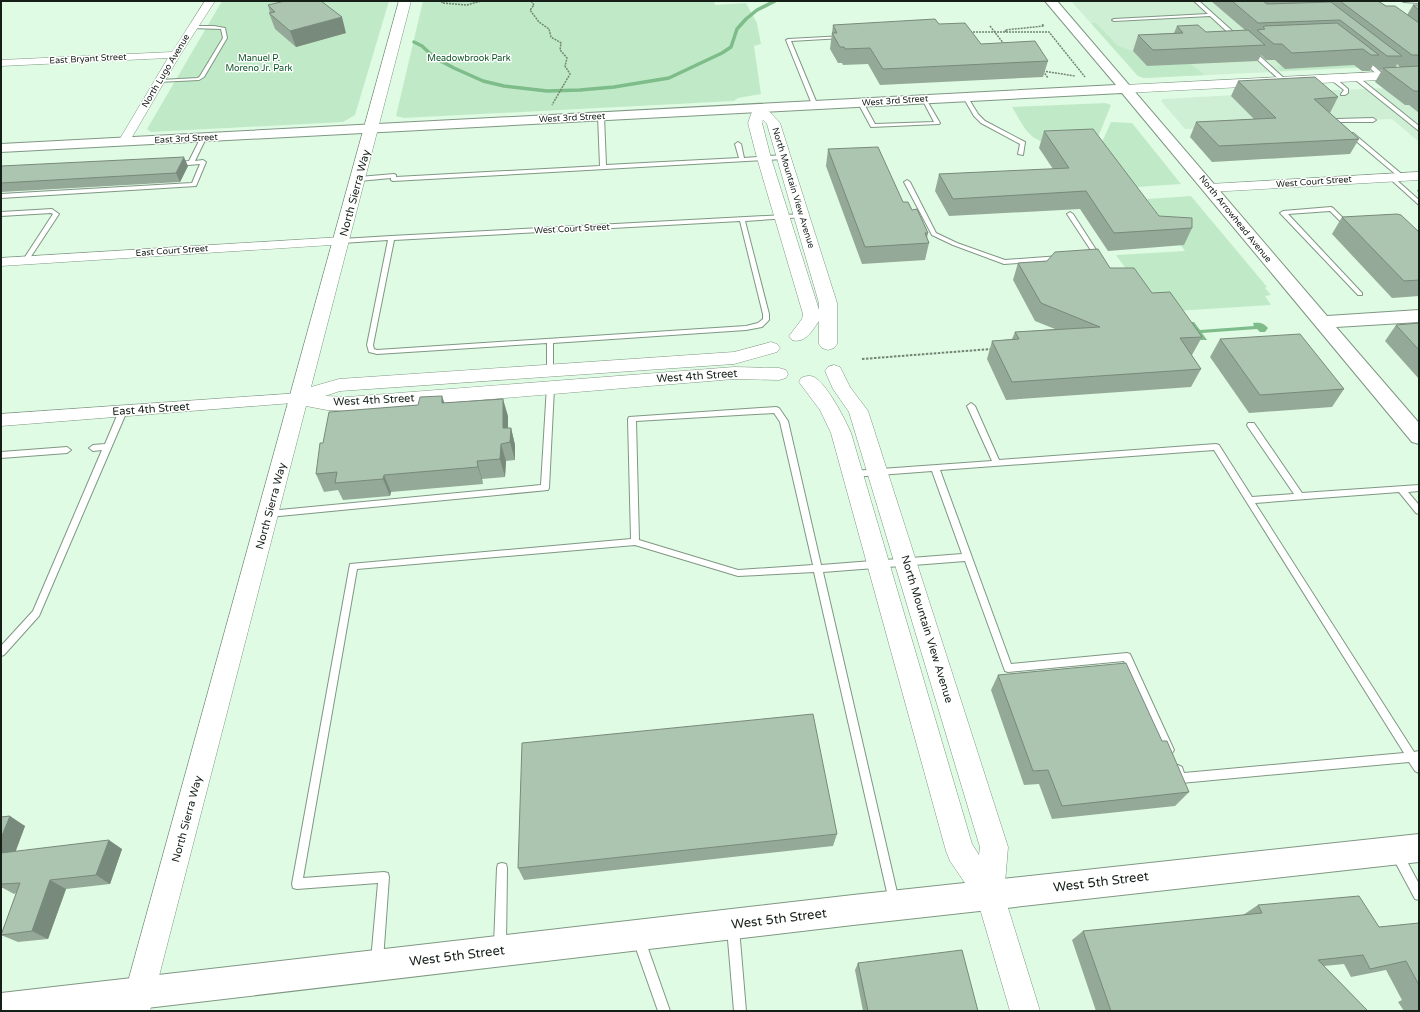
<svg xmlns="http://www.w3.org/2000/svg" width="1420" height="1012" font-family="'Varela Round',sans-serif">
  <style>
    .built { fill: #ceefd3 }
    .green { fill: #c0eac7 }
    .water { fill: #7ebc8a }
    .lines { fill: none; stroke-linecap: round; stroke-linejoin: round }
    .stream { stroke: #7ebc8a; stroke-width: 3.5 }
    .service-casing { stroke: #7f9783; stroke-width: 2 }
    .minor-casing { stroke: #7f9783; stroke-width: 1 }
    .tertiary-casing { stroke: #7f9783; stroke-width: 1 }
    .secondary-casing { stroke: #7f9783; stroke-width: 2 }
    .path-far1 { stroke: #728475; stroke-width: 1.5; stroke-dasharray: 2 1; stroke-linecap: butt }
    .path { stroke: #728475; stroke-width: 2; stroke-dasharray: 2.5 1.5; stroke-linecap: butt }
    .service { fill: #fff; fill-rule: evenodd }
    .minor { fill: #fff; fill-rule: evenodd }
    .tertiary { fill: #fff; fill-rule: evenodd }
    .secondary { fill: #fff; fill-rule: evenodd }
    .wall { fill: #94a997; fill-rule: evenodd }
    .shaded-wall { fill: #788a7b }
    .building { fill: #acc5b0; stroke: #788a7b }
    .labels { text-anchor: middle; dominant-baseline: central; stroke-width: 3; stroke-linejoin: round; paint-order: stroke }
    .far-park-label { font-size: 9px; fill: #085123; stroke: #fff }
    .far-street-label { font-size: 9px; fill: #151f17; stroke: #fff }
    .street-label { font-size: 11px; fill: #151f17; stroke: #fff }
    .near-street-label { font-size: 13px; fill: #151f17; stroke: #fff }
  </style>
  <rect width="100%" height="100%" fill="#e0fbe4"/>
  <g class="built">
    <polygon points="1071,1 1353,1 1419,65 1144,78 1138,76"/>
    <polygon points="1419,87 1419,142 1392,119 1185,129 1161,101 1163,99 1311,91"/>
  </g>
  <g class="green">
    <polygon points="222,1 389,1 355,115 343,122 151,132 147,129"/>
    <polygon points="423,1 714,1 715,5 746,3 757,23 761,44 754,46 761,94 738,98 734,101 404,118 396,116"/>
    <polygon points="1091,23 1096,23 1118,46 1133,51 1147,66 1191,64 1205,75 1144,78 1138,76"/>
    <polygon points="1354,65 1357,67 1281,71 1277,67 1282,66 1285,69"/>
    <path d="M1106 103 1111 105 1096 142H1045C1027 139 1021 121 1012 107Z"/>
    <polygon points="1111,122 1132,123 1181,184 1137,187 1102,142"/>
    <polygon points="1191,196 1267,287 1265,288 1271,295 1265,296 1271,305 1176,311 1155,310 1116,255 1185,251 1147,199"/>
  </g>
  <path class="water" d="M1190 322H1194L1200 330 1254 326 1253 323C1260 322 1264 323 1268 328L1265 332H1260L1257 329 1202 333 1207 340H1200Z"/>
  <g class="lines">
    <polyline class="stream" points="414,42 422,46 435,58 454,68 483,81 504,86 547,91 580,90 614,87 669,78 722,53 731,47 737,29 746,19 757,10 775,1"/>
    <g class="service-casing">
      <g id="service">
        <polygon points="1194,1 1199,1 1239,37 1239,39 1235,39 1210,16 1114,21 1112,20 1114,19 1208,14"/>
        <polygon points="1402,1 1419,1 1419,3 1404,2"/>
        <polygon points="193,26 214,26 225,28 227,38 204,77 199,80 158,82 158,81 160,80 198,78 200,76 223,38 221,29 191,28 191,26"/>
        <polygon points="844,36 844,37 842,38 791,41 818,106 813,107 786,40 788,39"/>
        <polygon points="1249,50 1253,50 1286,80 1286,82 1282,82 1249,52"/>
        <polygon points="1363,60 1367,60 1384,75 1384,77 1380,77 1363,62"/>
        <polygon points="1353,76 1357,76 1419,126 1419,131 1353,78"/>
        <polygon points="1330,77 1334,77 1348,89 1348,93 1345,95 1341,95 1341,94 1344,90 1330,79"/>
        <polygon points="963,96 967,96 978,114 985,121 1025,142 1023,155 1018,154 1020,144 981,123 974,116 963,97"/>
        <polygon points="922,98 926,99 940,123 939,124 871,127 858,103 863,102 875,124 934,122 922,99"/>
        <polygon points="601,114 604,116 606,165 739,158 735,144 738,142 741,144 744,158 783,155 786,157 783,159 393,181 391,180 391,178 359,181 356,179 359,177 394,174 396,175 396,177 600,166 598,116"/>
        <polygon points="1337,119 1373,118 1376,120 1373,122 1335,122 1335,120"/>
        <polygon points="1349,133 1353,133 1404,176 1404,178 1400,178 1349,135"/>
        <polygon points="201,137 206,138 195,161 203,160 206,162 196,186 1,198 1,194 192,183 200,164 176,166 173,164 176,162 189,161"/>
        <polygon points="1391,175 1419,200 1419,205 1389,178 1388,177"/>
        <polygon points="907,180 910,182 936,233 957,243 1005,260 1060,256 1063,258 1060,260 1004,264 953,245 932,235 904,182"/>
        <polygon points="1331,207 1333,208 1350,225 1350,227 1346,227 1330,211 1288,214 1362,293 1362,295 1358,295 1280,213 1283,211"/>
        <polygon points="52,209 59,214 28,261 24,261 23,260 53,214 51,213 1,216 1,212"/>
        <polygon points="1070,212 1073,214 1100,256 1095,259 1092,257 1094,255 1067,214"/>
        <path d="M802 214 805 216 804 217 745 221 769 314V320L762 327 746 330 553 343V370L550 372 547 370V343L377 354 369 352 367 345 388 240 342 243 339 241 342 239 391 236ZM740 221 763 314V319L758 323 746 326 377 350 374 349 373 345 394 240Z"/>
        <polygon points="547,386 550,386 554,388 549,488 548,490 269,517 266,516 265,514 266,512 269,511 541,485"/>
        <path d="M971 403 975 406 999 460 1216 444 1219 445 1252 497 1294 494 1248 427 1247 425 1248 423H1254L1302 493 1419 485V491L1408 492 1419 505V514L1416 513 1399 492 1255 503 1414 752 1419 751V773L1415 771 1409 762 1181 783 1177 781 1173 770 1174 767 1178 765 1182 767 1184 773 1404 753 1214 450 940 470 1011 664 1127 653 1130 654 1174 750 1172 753 1169 755 1166 753 1124 661 1008 672 1005 671 965 561 823 572 899 901 898 905 894 906 890 905 889 901 814 572 738 576 635 545 357 569 303 878 384 872 388 873 389 877 383 960 381 964 377 966 373 964 371 960 378 883 297 889 293 888 292 884 350 564 631 539 628 419 629 417 776 407 779 408 788 421 821 565 962 554 932 471 853 477 849 474 853 471 992 461 967 406ZM774 413 780 422 813 565 738 570 639 540 636 421Z"/>
        <polygon points="123,408 127,411 39,616 4,655 1,656 1,646 33,611 102,450 93,451 89,448 93,445 105,444 119,411"/>
        <polygon points="67,447 71,450 67,453 1,458 1,452"/>
        <polygon points="1397,849 1401,850 1419,884 1419,900 1415,899 1393,858 1392,854 1393,850"/>
        <polygon points="502,863 506,864 507,868 506,945 504,949 500,951 496,949 494,945 497,868 498,864"/>
        <polygon points="733,922 737,924 739,928 746,1011 734,1011 727,928 729,924"/>
        <polygon points="639,934 643,936 645,940 670,1011 658,1011 633,940 635,936"/>
      </g>
    </g>
    <g class="minor-casing">
      <g id="minor">
        <polygon points="205,1 215,1 180,55 128,144 120,144 118,142 168,58 1,66 1,60 172,52"/>
        <polygon points="1419,172 1419,180 1210,192 1206,191 1204,188 1206,185 1210,184"/>
        <polygon points="342,237 347,238 348,241 347,244 1,266 1,258"/>
        <polygon points="300,393 305,394 308,398 305,402 1,426 1,414"/>
      </g>
    </g>
    <g class="tertiary-casing">
      <g id="tertiary">
        <polygon points="399,1 411,1 311,387 339,379 734,352 771,342 777,344 780,348 777,352 734,364 340,391 325,396 347,397 734,367 779,368 786,370 788,374 786,378 779,380 734,379 347,411 327,410 306,406 150,1011 120,1011"/>
        <polygon points="1419,70 1419,78 1125,93 1120,92 1119,89 1120,86 1125,85"/>
        <path d="M759 105 764 106 780 123 837 303V344L834 348 828 350 822 348 819 344V321C812 331 805 344 792 340L789 336 802 319 803 314 757 158 748 123 754 106ZM763 120 767 124 819 303V310L771 158 762 123Z"/>
        <path d="M834 365 840 367 850 387 868 411 1008 847 1004 895 1040 1011H1010L978 902 950 861 946 851 831 433 820 410 799 382 801 378C806 376 809 375 814 377 827 384 845 419 851 433L972 844 979 855 980 847 849 412 833 389 825 371 828 367Z"/>
      </g>
    </g>
    <g class="secondary-casing">
      <g id="secondary">
        <polygon points="1045,1 1057,1 1327,316 1419,310 1419,322 1336,327 1419,423 1419,444 1412,442 1122,93 1,152 1,144 1116,85"/>
        <polygon points="1419,834 1419,862 853,925 121,1011 1,1011 1,993 853,895"/>
      </g>
    </g>
    <g class="path-far1">
      <polyline points="442,1 442,3 467,5 481,1"/>
      <polyline points="531,1 534,5 530,10 539,22 549,29 551,37 561,43 560,50 567,58 565,66 570,74 552,105"/>
      <polyline points="990,26 1004,44"/>
      <polyline points="970,32 1049,32 1085,77"/>
      <polyline points="1006,32 1005,30 1044,26 1042,24"/>
      <polyline points="1043,71 1075,76"/>
      <polyline points="1043,71 1048,78"/>
    </g>
    <polyline class="path" points="862,359 991,349"/>
    <use href="#service" class="service"/>
    <use href="#minor" class="minor"/>
    <use href="#tertiary" class="tertiary"/>
    <use href="#secondary" class="secondary"/>
  </g>
  <g class="wall">
    <path d="M1211 1H1378L1386 6 1407 15 1413 5H1419V113L1409 105H1405L1375 82 1382 70 1380 71 1373 65 1370 71H1362L1354 65 1285 69 1275 60H1266L1261 55 1258 61 1147 66 1133 51 1138 35 1174 33 1177 26 1206 32 1245 30ZM1397 64 1400 67H1396Z"/>
    <polygon points="268,5 346,33 296,47 275,29 269,13 270,13"/>
    <polygon points="939,24 981,44 1048,61 1043,77 880,85 868,64 843,65 842,63 838,63 830,49 833,25"/>
    <polygon points="1238,81 1338,97 1330,113 1359,139 1350,154 1212,162 1190,137 1196,122 1254,119 1231,96"/>
    <polygon points="1044,131 1159,216 1192,228 1184,245 1108,251 1080,209 949,216 935,191 939,174 1053,169 1039,148"/>
    <polygon points="828,149 903,202 912,210 928,233 927,238 929,243 925,260 862,264 826,166"/>
    <polygon points="1,166 188,166 180,182 1,192"/>
    <polygon points="1419,187 1419,193 1417,191"/>
    <polygon points="1342,217 1419,232 1419,296 1392,298 1332,234"/>
    <polygon points="1018,263 1110,268 1152,293 1202,337 1192,355 1191,355 1201,369 1191,387 1006,400 987,359 992,341 1012,339 1015,332 1055,329 1035,321 1013,280"/>
    <polygon points="1419,323 1419,379 1385,341 1396,325"/>
    <polygon points="1220,339 1344,389 1332,407 1249,413 1210,357"/>
    <polygon points="445,403 508,416 508,428 511,428 515,445 515,460 506,461 505,477 482,479 483,484 391,492 390,496 343,500 338,490 324,492 316,474"/>
    <polygon points="998,675 1162,741 1189,792 1175,806 1052,819 1039,784 1024,785 991,690"/>
    <polygon points="1,817 25,826 15,852 122,849 110,884 66,889 48,939 18,942 1,935 16,893 14,894 3,888 1,888"/>
    <polygon points="837,834 833,846 524,880 518,868"/>
    <polygon points="1258,905 1379,927 1419,923 1419,1011 1404,1011 1398,1002 1402,1000 1386,970 1351,977 1344,964 1324,966 1368,1011 1096,1011 1072,940 1083,931 1243,915"/>
    <polygon points="858,963 978,1011 863,1011 855,970"/>
  </g>
  <g class="shaded-wall">
    <polygon points="342,17 346,33 296,47 290,31"/>
    <polygon points="184,157 188,166 180,182 176,173"/>
    <polygon points="442,396 448,413 442,403"/>
    <polygon points="503,399 508,416 508,443 503,428"/>
    <polygon points="511,428 515,445 515,460 510,442"/>
    <polygon points="501,444 506,461 505,477 500,459"/>
    <polygon points="477,461 482,479 483,484 478,467"/>
    <polygon points="384,475 391,492 390,496 383,479"/>
    <polygon points="10,816 25,826 11,864 1,858 1,838"/>
    <polygon points="109,840 122,849 110,884 96,875"/>
    <polygon points="50,880 66,889 48,939 32,931"/>
  </g>
  <g class="building">
    <polygon points="285,1 321,1 342,17 290,31 269,13 275,12 268,5"/>
    <polygon points="1232,1 1263,1 1267,4 1331,2 1402,56 1387,56 1340,20 1258,23"/>
    <polygon points="1340,1 1378,1 1386,6 1395,6 1419,23 1419,55 1412,55"/>
    <polygon points="1413,5 1419,5 1419,10"/>
    <polygon points="935,19 939,24 965,23 981,44 1035,41 1048,61 883,69 870,48 845,49 844,47 840,47 832,33 837,33 833,25"/>
    <polygon points="1337,23 1379,55 1371,55 1363,49 1292,53 1282,44 1274,44 1257,30 1265,29 1263,27 1265,26"/>
    <polygon points="1198,25 1206,32 1248,30 1265,45 1153,50 1138,35 1183,33 1177,26"/>
    <polygon points="1419,66 1419,91 1414,91 1383,68"/>
    <polygon points="1315,77 1338,97 1314,99 1359,139 1219,146 1196,122 1276,118 1238,81"/>
    <polygon points="1093,129 1159,216 1192,218 1192,228 1114,233 1086,191 953,199 939,174 1069,168 1044,131"/>
    <polygon points="878,147 903,202 908,202 912,210 917,209 928,233 925,233 929,243 865,247 828,149"/>
    <polygon points="184,157 176,173 1,183 1,166"/>
    <polygon points="1397,214 1401,215 1419,232 1419,280 1404,281 1342,217"/>
    <polygon points="1098,249 1110,268 1134,268 1152,293 1170,292 1202,337 1180,338 1201,369 1012,382 992,341 1019,339 1015,332 1100,327 1041,303 1018,263 1047,261 1055,252"/>
    <polygon points="1419,323 1419,350 1396,325"/>
    <polygon points="1300,334 1344,389 1260,395 1220,339"/>
    <polygon points="442,396 442,403 503,399 503,428 511,428 510,442 501,444 500,459 477,461 478,467 384,475 383,479 335,483 337,472 316,474 320,443 323,443 329,412 418,405 420,397"/>
    <polygon points="1126,663 1162,741 1167,741 1189,792 1062,806 1048,770 1033,771 998,675"/>
    <polygon points="813,714 837,834 518,868 522,743"/>
    <polygon points="10,816 1,838 1,817"/>
    <polygon points="109,840 96,875 50,880 32,931 1,935 20,883 1,884 1,853"/>
    <polygon points="1359,896 1379,927 1419,923 1419,985 1406,961 1370,969 1363,955 1318,960 1368,1011 1111,1011 1083,931 1262,913 1258,905"/>
    <polygon points="962,950 978,1011 868,1011 858,963"/>
  </g>
  <g class="labels">
    <g class="far-park-label">
      <text x="259" y="58">Manuel P.<tspan x="259" dy="10">Moreno Jr. Park</tspan></text>
      <text x="469" y="58">Meadowbrook Park</text>
    </g>
    <g class="far-street-label">
      <text transform="translate(88 59) rotate(-3)">East Bryant Street</text>
      <text transform="translate(166 71) rotate(-59)">North Lugo Avenue</text>
      <text transform="translate(895 101) rotate(-4)">West 3rd Street</text>
      <text transform="translate(572 118) rotate(-3)">West 3rd Street</text>
      <text transform="translate(186 139) rotate(-3)">East 3rd Street</text>
      <text transform="translate(1314 182) rotate(-4)">West Court Street</text>
      <text transform="translate(793 188) rotate(73)">North Mountain View Avenue</text>
      <text transform="translate(1235 219) rotate(51)">North Arrowhead Avenue</text>
      <text transform="translate(572 229) rotate(-3)">West Court Street</text>
      <text transform="translate(172 251) rotate(-4)">East Court Street</text>
    </g>
    <g class="street-label">
      <text transform="translate(355 193) rotate(-75)">North Sierra Way</text>
      <text transform="translate(697 376) rotate(-4)">West 4th Street</text>
      <text transform="translate(374 400) rotate(-3)">West 4th Street</text>
      <text transform="translate(151 409) rotate(-4)">East 4th Street</text>
      <text transform="translate(271 506) rotate(-75)">North Sierra Way</text>
      <text transform="translate(927 629) rotate(73)">North Mountain View Avenue</text>
      <text transform="translate(187 819) rotate(-75)">North Sierra Way</text>
    </g>
    <g class="near-street-label">
      <text transform="translate(1101 882) rotate(-7)">West 5th Street</text>
      <text transform="translate(779 919) rotate(-7)">West 5th Street</text>
      <text transform="translate(457 956) rotate(-7)">West 5th Street</text>
    </g>
  </g>
  <rect width="1420" height="1012" fill="none" stroke="#151f17" stroke-width="4"/>
</svg>
